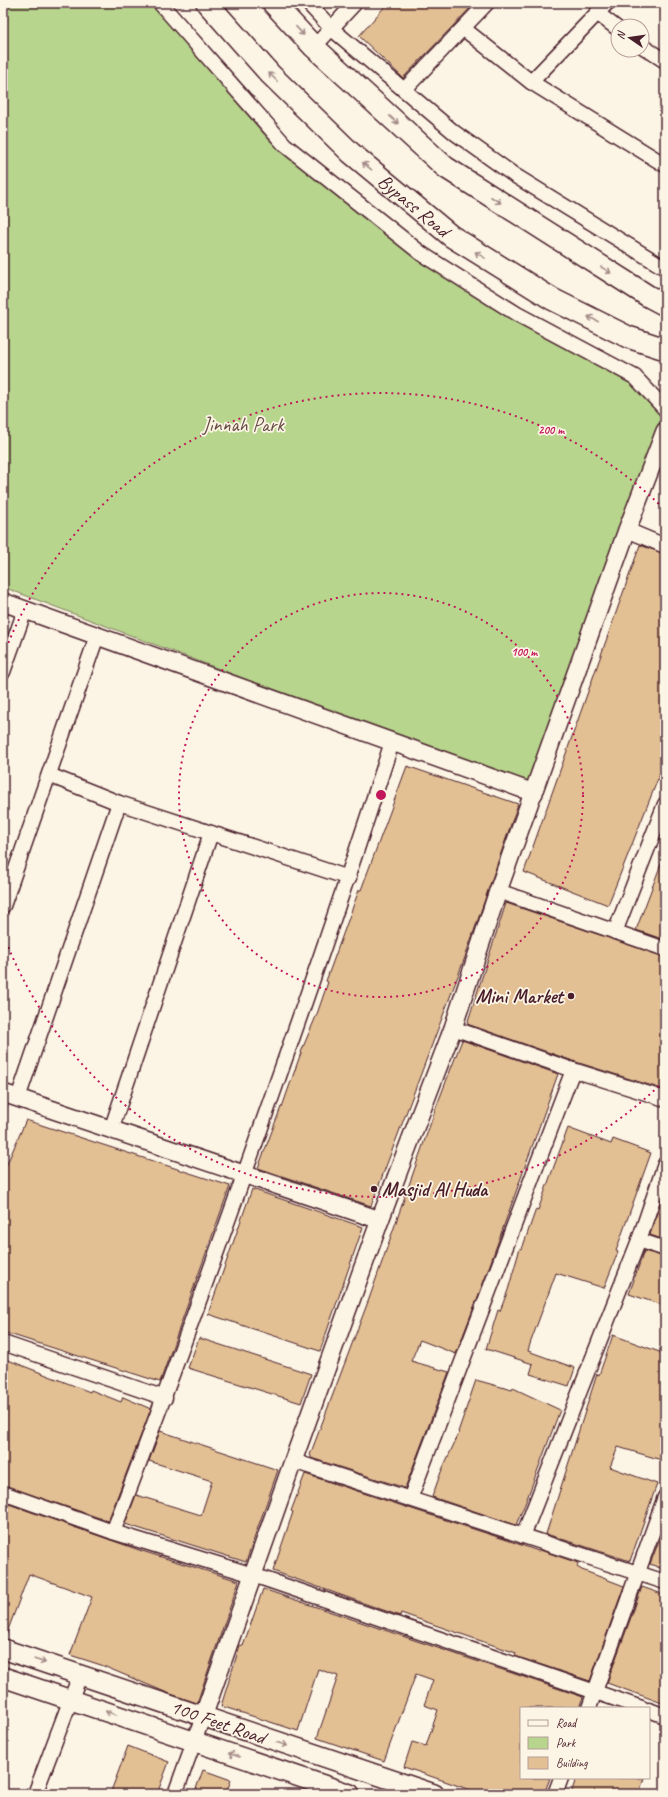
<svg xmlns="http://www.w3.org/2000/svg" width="668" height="1797" font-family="Caveat,sans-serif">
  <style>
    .green { fill: #b7d58d; stroke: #807a5c }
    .building { fill: #e2c094; stroke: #4a1f2b }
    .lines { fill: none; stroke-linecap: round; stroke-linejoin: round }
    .minor-casing { stroke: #4a1f2b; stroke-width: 17 }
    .tertiary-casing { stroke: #4a1f2b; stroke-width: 20 }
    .secondary-casing { stroke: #4a1f2b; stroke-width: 22 }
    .primary-casing { stroke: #4a1f2b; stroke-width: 24 }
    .minor { stroke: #fcf5e5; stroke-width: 14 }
    .tertiary { stroke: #fcf5e5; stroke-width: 17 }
    .secondary { stroke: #fcf5e5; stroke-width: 19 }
    .primary { stroke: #fcf5e5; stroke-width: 21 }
    .oneway { stroke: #a38a88 }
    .ring { fill: none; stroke: #c2185b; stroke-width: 2; stroke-dasharray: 2 4 }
    .poi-dot { fill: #4a1f2b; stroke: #fcf5e5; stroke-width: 1.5 }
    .labels { text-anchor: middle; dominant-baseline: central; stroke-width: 3.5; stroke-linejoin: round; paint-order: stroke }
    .street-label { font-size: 20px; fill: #4a1f2b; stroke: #fcf5e5 }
    .park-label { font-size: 20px; fill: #654c44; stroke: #fcf5e5 }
    .poi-label { font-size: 20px; font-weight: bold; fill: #4a1f2b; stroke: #fcf5e5; text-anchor: end }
    .centre { fill: #c2185b; stroke: #fcf5e5; stroke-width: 2 }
    .ring-label { font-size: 12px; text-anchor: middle; font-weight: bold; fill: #c2185b; stroke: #fcf5e5; stroke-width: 3.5; stroke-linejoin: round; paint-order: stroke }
  </style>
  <rect width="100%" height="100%" fill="#fcf5e5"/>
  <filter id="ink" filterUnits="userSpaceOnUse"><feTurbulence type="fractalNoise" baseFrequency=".025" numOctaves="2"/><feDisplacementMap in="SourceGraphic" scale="8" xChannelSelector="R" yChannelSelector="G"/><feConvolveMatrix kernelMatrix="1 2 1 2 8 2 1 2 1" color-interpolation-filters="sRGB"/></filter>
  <g filter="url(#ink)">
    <polygon class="green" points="3,3 151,3 269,140 375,227 517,314 523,322 665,404 665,416 528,786 3,587"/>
    <g class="building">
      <polygon points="388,3 475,3 403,78 359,36"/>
      <polygon points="640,545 665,554 665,761 608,905 524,872"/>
      <polygon points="407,766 518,804 464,960 371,1206 258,1168 281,1107 282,1107 303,1047 317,1014 328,982 326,981 359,890 361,890"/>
      <polygon points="664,856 665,856 665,940 636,930"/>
      <polygon points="506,903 665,957 665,1090 576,1062 467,1024"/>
      <polygon points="462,1040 558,1074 487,1273 456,1354 420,1340 411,1361 449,1372 405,1488 311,1458 311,1456 310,1455 369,1299 437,1105"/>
      <polygon points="26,1120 230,1186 160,1382 3,1332 3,1173"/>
      <polygon points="568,1128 611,1144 613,1139 651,1153 623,1231 616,1251 618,1252 604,1288 556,1273 530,1344 528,1351 575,1368 569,1386 530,1374 533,1364 486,1349 498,1310 500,1311 508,1290 520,1248 522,1249 536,1209 538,1210"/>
      <polygon points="252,1189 363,1227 320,1351 208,1314"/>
      <polygon points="664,1192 665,1192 665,1240 650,1235"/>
      <polygon points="644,1251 665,1257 665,1306 629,1294"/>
      <polygon points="613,1335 665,1354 665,1461 618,1447 610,1467 657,1484 630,1561 546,1534 597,1374 599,1375"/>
      <polygon points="199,1338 311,1374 301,1403 188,1368"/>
      <polygon points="3,1358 90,1392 91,1390 121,1402 123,1397 151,1409 108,1521 3,1485"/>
      <polygon points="476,1380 512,1390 513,1388 560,1410 525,1504 516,1525 432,1497 441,1472 459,1433 458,1432"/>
      <polygon points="160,1431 278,1470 246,1562 125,1524 136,1495 201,1515 212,1481 149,1461"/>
      <polygon points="305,1474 510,1541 538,1551 540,1550 578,1563 577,1567 582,1570 624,1586 590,1681 515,1656 516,1653 435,1625 401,1613 400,1616 273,1571 293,1512 291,1511"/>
      <polygon points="3,1502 142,1551 239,1581 197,1703 165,1692 101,1665 70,1655 92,1597 29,1574 5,1638 3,1638"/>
      <polygon points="664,1528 665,1529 665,1570 650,1564"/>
      <polygon points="642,1587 665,1595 665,1704 607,1683"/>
      <polygon points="263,1589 583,1697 579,1708 521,1708 521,1778 550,1778 544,1794 482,1794 404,1767 412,1742 426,1746 438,1710 424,1705 433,1680 416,1674 384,1761 317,1738 338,1676 318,1669 298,1731 221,1706 240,1645 243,1646"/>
      <polygon points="128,1746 169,1762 157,1794 110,1794"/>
      <polygon points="203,1770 231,1780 226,1794 194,1794"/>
      <polygon points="576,1778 644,1778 639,1794 571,1794"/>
    </g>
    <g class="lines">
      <g class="minor-casing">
        <g id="minor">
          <polyline points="160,3 285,145 422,254 517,314 635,377 665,409"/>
          <polyline points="308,3 332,29 455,133 514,175 665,268"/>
          <polyline points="597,13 618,29"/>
          <polyline points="464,29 531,82 665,165"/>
          <polyline points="642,46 665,61"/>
          <polyline points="314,47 355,3"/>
          <polyline points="531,82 607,3"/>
          <polyline points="404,90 487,3"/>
          <polyline points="627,530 665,546"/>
          <polyline points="3,672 25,610"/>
          <polyline points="49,775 119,803 349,878"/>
          <polyline points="498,891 665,949"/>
          <polyline points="3,906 97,636"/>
          <polyline points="615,932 665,804"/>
          <polyline points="453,1028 573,1070 665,1099"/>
          <polyline points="18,1098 119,803"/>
          <polyline points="111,1130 211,833"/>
          <polyline points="665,1164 639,1240 665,1249"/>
          <polyline points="3,1343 165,1398"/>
          <polyline points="293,1461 665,1582"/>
          <polyline points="3,1493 113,1532 253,1575 642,1708"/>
          <polyline points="410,1499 573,1070"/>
          <path d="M113 1532C164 1400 212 1266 259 1133 305 1003 350 873 392 742"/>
          <polyline points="523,1536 639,1240"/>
          <polyline points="589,1708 665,1497"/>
          <polyline points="649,1710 665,1716"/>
          <polyline points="35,1794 80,1675"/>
          <polyline points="175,1794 203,1717"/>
          <polyline points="555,1794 561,1778"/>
        </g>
      </g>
      <g class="tertiary-casing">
        <g id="tertiary">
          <polyline points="3,602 534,793"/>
          <polyline points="3,1093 380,1220"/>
          <polyline points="203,1717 293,1461 380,1220 453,1028 498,891 627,530 665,431"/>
        </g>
      </g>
      <g class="secondary-casing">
        <g id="secondary">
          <polyline points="3,1649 434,1794"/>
          <polyline points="3,1677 350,1794"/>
        </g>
      </g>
      <g class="primary-casing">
        <g id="primary">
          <path id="s1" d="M207 3 270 74 351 153 451 236 552 299 628 337 665 349"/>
          <polyline points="273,3 314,47 445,167 648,296 665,305"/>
        </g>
      </g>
      <use href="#minor" class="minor"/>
      <use href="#tertiary" class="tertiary"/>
      <use href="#secondary" class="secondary"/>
      <use href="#primary" class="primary"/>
    </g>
    <defs><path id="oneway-shaft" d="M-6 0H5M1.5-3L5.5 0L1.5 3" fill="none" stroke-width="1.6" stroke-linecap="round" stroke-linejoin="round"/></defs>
    <g class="oneway">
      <use href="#oneway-shaft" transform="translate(300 31) rotate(47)"/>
      <use href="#oneway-shaft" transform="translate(273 77) rotate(-135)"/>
      <use href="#oneway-shaft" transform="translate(394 120) rotate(43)"/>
      <use href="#oneway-shaft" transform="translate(367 166) rotate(-140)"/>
      <use href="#oneway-shaft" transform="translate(496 200) rotate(33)"/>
      <use href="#oneway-shaft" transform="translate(480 255) rotate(-148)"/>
      <use href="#oneway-shaft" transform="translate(606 270) rotate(32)"/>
      <use href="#oneway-shaft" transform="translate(593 319) rotate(-153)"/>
      <use href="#oneway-shaft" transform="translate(40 1661) rotate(18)"/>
      <use href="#oneway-shaft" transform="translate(111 1713) rotate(-161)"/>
      <use href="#oneway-shaft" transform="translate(282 1744) rotate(18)"/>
      <use href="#oneway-shaft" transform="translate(234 1755) rotate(-161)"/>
    </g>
  </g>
  <g class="ring">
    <circle cx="381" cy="795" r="202"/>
    <path d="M663 1082A403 403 0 0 1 4 936M4 654A403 403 0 0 1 663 508"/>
  </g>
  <g class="poi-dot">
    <circle cx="571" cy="996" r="4"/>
    <circle cx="374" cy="1189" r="4"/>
  </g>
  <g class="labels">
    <g class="street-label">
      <text stroke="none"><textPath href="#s1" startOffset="290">Bypass Road</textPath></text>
      <text transform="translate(218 1722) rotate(19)">100 Feet Road</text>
    </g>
    <g class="park-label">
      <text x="243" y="424">Jinnah Park</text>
    </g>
    <g class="poi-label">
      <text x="563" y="996">Mini Market</text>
      <text x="382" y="1189" text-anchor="start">Masjid Al Huda</text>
    </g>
  </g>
  <circle cx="381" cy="795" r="6" class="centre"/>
  <g class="ring-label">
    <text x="551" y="434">200 m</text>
    <text x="524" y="656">100 m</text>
  </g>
  <rect width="668" height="1797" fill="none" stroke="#fcf5e5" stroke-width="16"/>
  <rect x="8" y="8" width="652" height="1781" fill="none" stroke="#4a1f2b" stroke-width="1.5" filter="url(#ink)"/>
  <rect x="520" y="1707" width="130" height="72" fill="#fcf5e5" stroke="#b59f9b"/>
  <rect x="528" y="1720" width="20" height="6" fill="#fcf5e5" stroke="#b59f9b"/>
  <text x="556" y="1727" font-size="12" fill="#4a1f2b">Road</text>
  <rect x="528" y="1737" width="20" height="12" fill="#b7d58d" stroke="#b59f9b"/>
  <text x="556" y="1747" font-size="12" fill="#4a1f2b">Park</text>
  <rect x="528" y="1757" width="20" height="12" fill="#e2c094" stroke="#b59f9b"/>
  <text x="556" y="1767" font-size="12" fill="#4a1f2b">Building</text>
  <g transform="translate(630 38) rotate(283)"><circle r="19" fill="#fcf5e5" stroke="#b59f9b"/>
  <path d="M0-3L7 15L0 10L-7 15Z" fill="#4a1f2b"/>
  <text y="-6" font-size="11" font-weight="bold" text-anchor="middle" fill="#4a1f2b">N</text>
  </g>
</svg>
